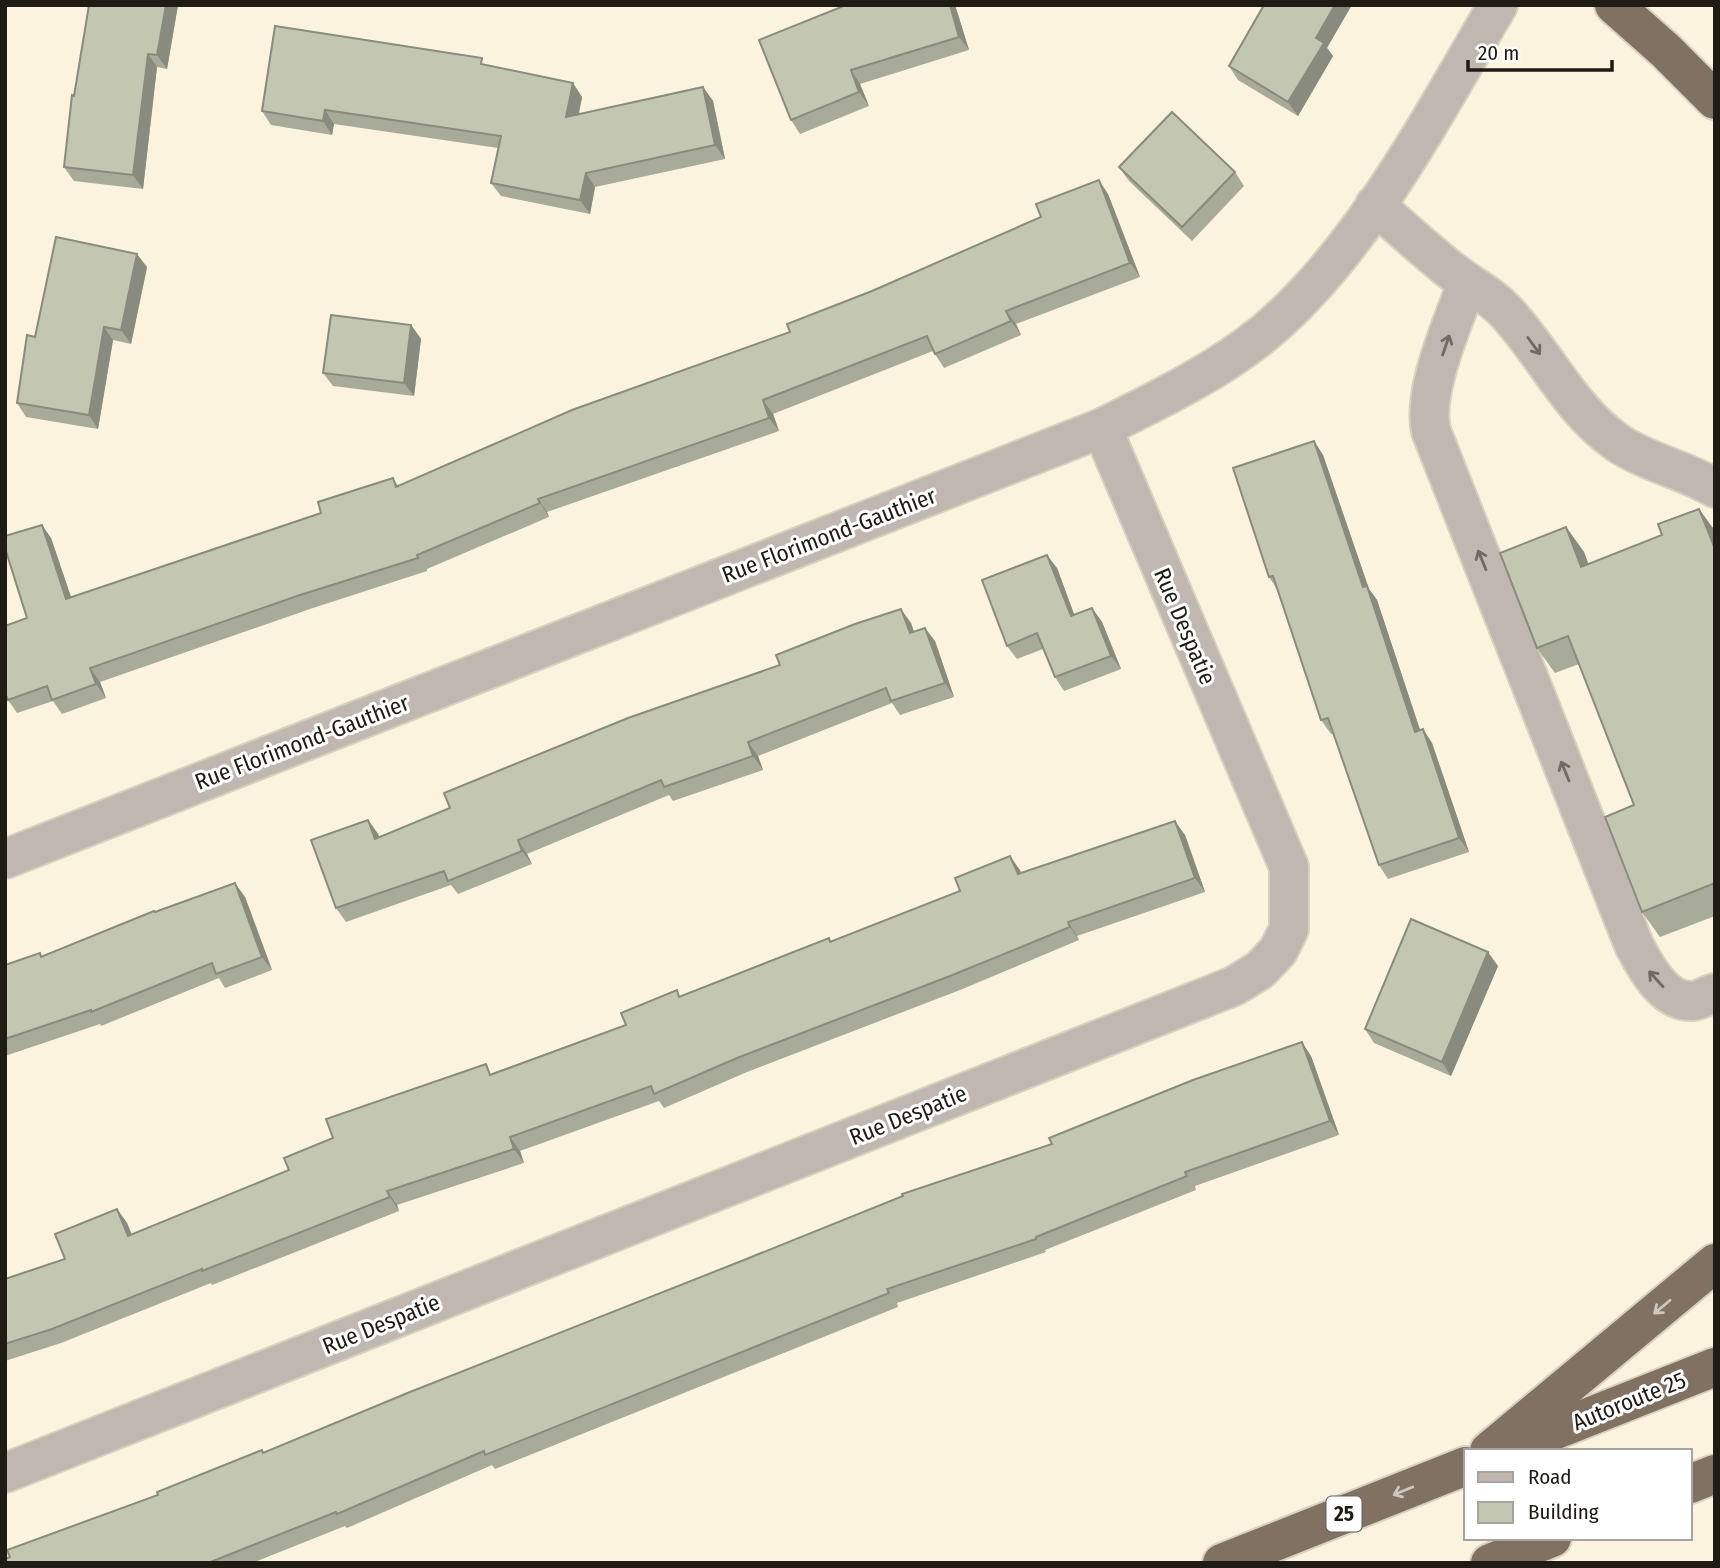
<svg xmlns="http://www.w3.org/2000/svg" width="1720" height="1568" font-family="'Fira Sans Condensed',sans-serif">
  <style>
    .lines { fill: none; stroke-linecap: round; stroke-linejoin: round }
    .minor-casing { stroke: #d8d1be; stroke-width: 42 }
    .highway-casing { stroke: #d8d1be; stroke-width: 42 }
    .minor { stroke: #bfb7b0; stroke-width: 38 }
    .highway { stroke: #817163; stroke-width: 38 }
    .wall { fill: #a8ab99 }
    .shaded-wall { fill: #888b7d }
    .building { fill: #c3c7b2; stroke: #888b7d; stroke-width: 2 }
    .oneway { stroke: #6f6a62 }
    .oneway2 { stroke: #cdc6c1 }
    .labels { text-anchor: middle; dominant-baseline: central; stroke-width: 6; stroke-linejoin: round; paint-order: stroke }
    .shield { fill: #fff; stroke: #62605a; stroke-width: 2 }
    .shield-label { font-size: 21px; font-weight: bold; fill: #1f1c14 }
    .street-label { font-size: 23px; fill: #1f1c14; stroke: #fff }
  </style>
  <rect width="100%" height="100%" fill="#fbf3de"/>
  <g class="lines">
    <g class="minor-casing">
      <g id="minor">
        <path d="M1375 205C1399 226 1423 248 1448 268 1467 284 1490 294 1507 313 1546 355 1570 410 1618 443 1648 463 1685 470 1715 488"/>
        <path d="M1467 283C1453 324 1422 390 1431 431L1634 945C1645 966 1664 1003 1693 1001 1700 1000 1708 995 1715 993"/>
        <path d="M5 859 1102 428C1158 400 1215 373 1263 334 1361 254 1434 113 1498 5"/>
        <polyline points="5,1473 1234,986 1260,970 1278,951 1289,929 1289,867 1102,428"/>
      </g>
    </g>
    <g class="highway-casing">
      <g id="highway">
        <polyline points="1614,5 1666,51 1715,100"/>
        <polyline points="1505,1450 1715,1367"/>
        <polyline points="1489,1451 1715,1263"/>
        <polyline points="1690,1484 1715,1474"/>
        <polyline points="1222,1563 1466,1466"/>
        <polyline points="1490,1563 1552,1538"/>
      </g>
    </g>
    <use href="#minor" class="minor"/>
    <use href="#highway" class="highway"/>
  </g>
  <g class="wall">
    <polygon points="89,5 178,5 167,69 157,67 143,189 74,181 64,167 74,96"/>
    <polygon points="846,5 955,5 969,50 860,84 869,106 800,134 791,120"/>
    <polygon points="1327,48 1333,56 1298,116 1238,80 1229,66"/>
    <polygon points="487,65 582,97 579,114 703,87 713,101 725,159 595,187 590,214 501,196 491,183 498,148 334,124 332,135 271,125 262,111"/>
    <polygon points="1119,167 1235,172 1244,186 1192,241 1129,181"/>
    <polygon points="1108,194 1140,277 1016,324 1021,335 944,368 933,351 773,414 779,431 547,512 549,517 427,569 427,571 310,609 100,682 106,698 62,714 53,701 17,713 8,700 27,618 51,538 71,597 321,513 393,478 398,486 790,332 872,291"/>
    <polygon points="147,267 131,344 113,340 98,429 26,417 17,403 35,337"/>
    <polygon points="411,325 421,339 414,396 333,386 323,373"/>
    <polygon points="1314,441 1323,455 1369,589 1377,600 1420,730 1423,729 1432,743 1469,852 1388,879 1379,865 1334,733 1331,734 1321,720 1277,589 1269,577"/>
    <polygon points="1699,509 1715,531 1715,916 1660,937 1642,912 1634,805 1579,664 1555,673 1537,648 1566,527 1584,552 1588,564 1662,535"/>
    <polygon points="1057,568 1074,615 1092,608 1102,622 1121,669 1064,691 1055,677 1043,649 1017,659 1007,646"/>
    <polygon points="911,623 914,632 935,641 954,697 900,715 892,703 758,756 763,770 673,801 669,795 527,854 532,864 458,894 451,885 346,922 336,908 368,820 378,834 379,838"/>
    <polygon points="1185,835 1205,892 1077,936 1079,940 960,990 747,1072 664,1108 659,1101 520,1151 524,1163 397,1205 399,1211 212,1285 211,1283 61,1343 5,1361 5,1279 65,1259 117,1209 127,1223 132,1235 289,1170 493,1073 626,1025 681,996 829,938 831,942 1020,870 1021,873"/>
    <polygon points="245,897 272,970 225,988 219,978 101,1026 100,1024 5,1056 5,965 40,953 42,956 155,912"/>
    <polygon points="1498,966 1451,1076 1374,1043 1365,1029"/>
    <polygon points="1311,1056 1339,1135 1195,1186 1196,1190 1045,1250 1046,1252 897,1303 898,1307 495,1469 492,1465 347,1528 345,1526 252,1563 5,1563 158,1495 1052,1144"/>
  </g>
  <g class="shaded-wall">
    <polygon points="166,5 178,5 167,69 157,55"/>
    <polygon points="950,5 955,5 969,50 959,37"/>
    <polygon points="1335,5 1352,5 1327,48 1333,56 1298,116 1288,102 1316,38"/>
    <polygon points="148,54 157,67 143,189 133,175"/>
    <polygon points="851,70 860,84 869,106 859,92"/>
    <polygon points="573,83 582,97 575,131 566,117"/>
    <polygon points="703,87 713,101 725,159 715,145"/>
    <polygon points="325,110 334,124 332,135 323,121"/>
    <polygon points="586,173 595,187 590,214 580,200"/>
    <polygon points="1099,180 1108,194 1140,277 1130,263"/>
    <polygon points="137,254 147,267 131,344 121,330"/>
    <polygon points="1006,311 1016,324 1021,335 1011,321"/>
    <polygon points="411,325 421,339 414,396 404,383"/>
    <polygon points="104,327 113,340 98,429 89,415"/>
    <polygon points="763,400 773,414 779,431 769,418"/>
    <polygon points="1314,441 1323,455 1369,589 1377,600 1425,745 1415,732 1363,587"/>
    <polygon points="538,499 547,512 549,517 540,503"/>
    <polygon points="1699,509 1715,531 1715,549"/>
    <polygon points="42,525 51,538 76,612 66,599"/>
    <polygon points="1566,527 1584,552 1599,592 1581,567"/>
    <polygon points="1047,555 1057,568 1080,630 1071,616"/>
    <polygon points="1092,608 1102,622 1121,669 1111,656"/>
    <polygon points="901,609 911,623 919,647 910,633"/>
    <polygon points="925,628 935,641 954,697 945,683"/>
    <polygon points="90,668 100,682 106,698 96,684"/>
    <polygon points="1423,729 1432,743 1469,852 1459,838"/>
    <polygon points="748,742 758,756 763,770 753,756"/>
    <polygon points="368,820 378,834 385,853 375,839"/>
    <polygon points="1175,821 1185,835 1205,892 1195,878"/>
    <polygon points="518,840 527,854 532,864 522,851"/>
    <polygon points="1010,856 1020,870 1027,888 1018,874"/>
    <polygon points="235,883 245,897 272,970 262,957"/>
    <polygon points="1068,922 1077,936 1079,940 1070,927"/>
    <polygon points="1488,952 1498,966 1451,1076 1442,1062"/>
    <polygon points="1302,1042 1311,1056 1339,1135 1330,1121"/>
    <polygon points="510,1137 520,1151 524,1163 514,1149"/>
    <polygon points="387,1191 397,1205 399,1211 390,1197"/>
    <polygon points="117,1209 127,1223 138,1250 128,1236"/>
  </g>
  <g class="building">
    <polygon points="89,5 166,5 157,55 148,54 133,175 64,167 72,95 74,96"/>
    <polygon points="846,5 950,5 959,37 851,70 859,92 791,120 759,40"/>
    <polygon points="1264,5 1335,5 1316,38 1324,43 1288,102 1229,66"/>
    <polygon points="275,26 482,58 481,64 573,83 566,117 703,87 715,145 586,173 580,200 491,183 501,136 325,110 323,121 262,111"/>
    <polygon points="1172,112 1235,172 1182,227 1119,167"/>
    <polygon points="1099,180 1130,263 1006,311 1011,321 935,354 927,336 763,400 769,418 538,499 540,503 417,555 418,558 300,595 90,668 96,684 52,700 47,686 8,700 5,693 5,626 27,618 5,548 5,536 42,525 66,599 321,513 318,502 393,478 396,487 572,410 790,332 787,324 872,291 1041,217 1036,204"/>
    <polygon points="56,237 137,254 121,330 104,327 89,415 17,403 27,335 35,337"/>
    <polygon points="331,315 411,325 404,383 323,373"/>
    <polygon points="1314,441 1363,587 1367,586 1415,732 1423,729 1459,838 1379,865 1328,718 1321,720 1273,576 1269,577 1233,468"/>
    <polygon points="1699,509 1715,549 1715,883 1642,912 1605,817 1634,805 1568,636 1537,648 1500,553 1566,527 1581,567 1662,535 1658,524"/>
    <polygon points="1047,555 1071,616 1092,608 1111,656 1055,677 1037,633 1007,646 982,580"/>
    <polygon points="901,609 910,633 925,628 945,683 891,701 886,688 748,742 753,756 664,787 661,780 518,840 522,851 448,881 444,871 336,908 311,840 368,820 375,839 450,808 444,793 628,718 780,665 776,655 855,624"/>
    <polygon points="1175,821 1195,878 1068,922 1070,927 950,976 737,1058 654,1094 651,1086 510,1137 514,1149 387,1191 390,1197 202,1271 202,1269 52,1329 5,1344 5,1279 65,1259 55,1234 117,1209 128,1236 289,1170 284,1158 333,1138 326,1119 486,1064 490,1075 626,1025 621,1013 677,990 679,997 829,938 830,942 960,891 955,878 1010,856 1018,874"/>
    <polygon points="235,883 262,957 216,974 212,963 91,1012 91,1010 5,1039 5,965 40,953 41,957 154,911 155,912"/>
    <polygon points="1411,919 1488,952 1442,1062 1365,1029"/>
    <polygon points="1302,1042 1330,1121 1185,1172 1187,1176 1036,1237 1036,1239 887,1289 889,1293 485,1455 484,1451 337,1514 336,1512 208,1563 5,1563 5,1559 10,1557 7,1550 158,1495 157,1492 262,1450 263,1453 410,1392 744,1260 903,1196 902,1194 1052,1144 1049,1138 1193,1080"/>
  </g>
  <defs><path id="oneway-shaft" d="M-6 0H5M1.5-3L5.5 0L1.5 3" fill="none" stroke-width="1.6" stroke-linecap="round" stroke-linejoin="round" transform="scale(1.75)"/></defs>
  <g class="oneway">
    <use href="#oneway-shaft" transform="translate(1446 345) rotate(-71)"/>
    <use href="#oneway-shaft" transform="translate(1534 346) rotate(54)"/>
    <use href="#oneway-shaft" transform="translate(1482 560) rotate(-112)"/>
    <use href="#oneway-shaft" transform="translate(1565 771) rotate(-112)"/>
    <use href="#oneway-shaft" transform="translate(1656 979) rotate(-132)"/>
  </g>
  <g class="oneway2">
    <use href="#oneway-shaft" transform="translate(1662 1307) rotate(140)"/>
    <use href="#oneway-shaft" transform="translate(1403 1491) rotate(158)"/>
  </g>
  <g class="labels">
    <rect class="shield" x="1326.5" y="1496.5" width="35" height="35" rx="5"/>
    <g class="shield-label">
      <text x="1344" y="1514">25</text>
    </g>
    <g class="street-label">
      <text transform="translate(829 535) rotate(-21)">Rue Florimond-Gauthier</text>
      <text transform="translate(1185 626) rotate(67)">Rue Despatie</text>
      <text transform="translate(302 742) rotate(-21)">Rue Florimond-Gauthier</text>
      <text transform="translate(908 1115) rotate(-22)">Rue Despatie</text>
      <text transform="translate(381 1324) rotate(-22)">Rue Despatie</text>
      <text transform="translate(1629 1401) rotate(-22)">Autoroute 25</text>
    </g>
  </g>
  <rect width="1720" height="1568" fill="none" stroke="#1f1c14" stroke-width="14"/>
  <rect x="1464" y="1449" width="228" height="91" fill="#ffffff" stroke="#a5a4a1" stroke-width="2"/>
  <rect x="1478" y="1472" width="35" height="10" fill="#bfb7b0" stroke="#a5a4a1" stroke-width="2"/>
  <text x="1528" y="1484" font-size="21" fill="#1f1c14">Road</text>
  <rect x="1478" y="1502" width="35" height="21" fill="#c3c7b2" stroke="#a5a4a1" stroke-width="2"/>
  <text x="1528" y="1519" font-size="21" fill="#1f1c14">Building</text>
  <path d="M1468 60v10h144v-10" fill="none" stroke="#1f1c14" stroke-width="3.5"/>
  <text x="1478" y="60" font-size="21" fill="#1f1c14" stroke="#ffffff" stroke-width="5" paint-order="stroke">20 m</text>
</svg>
